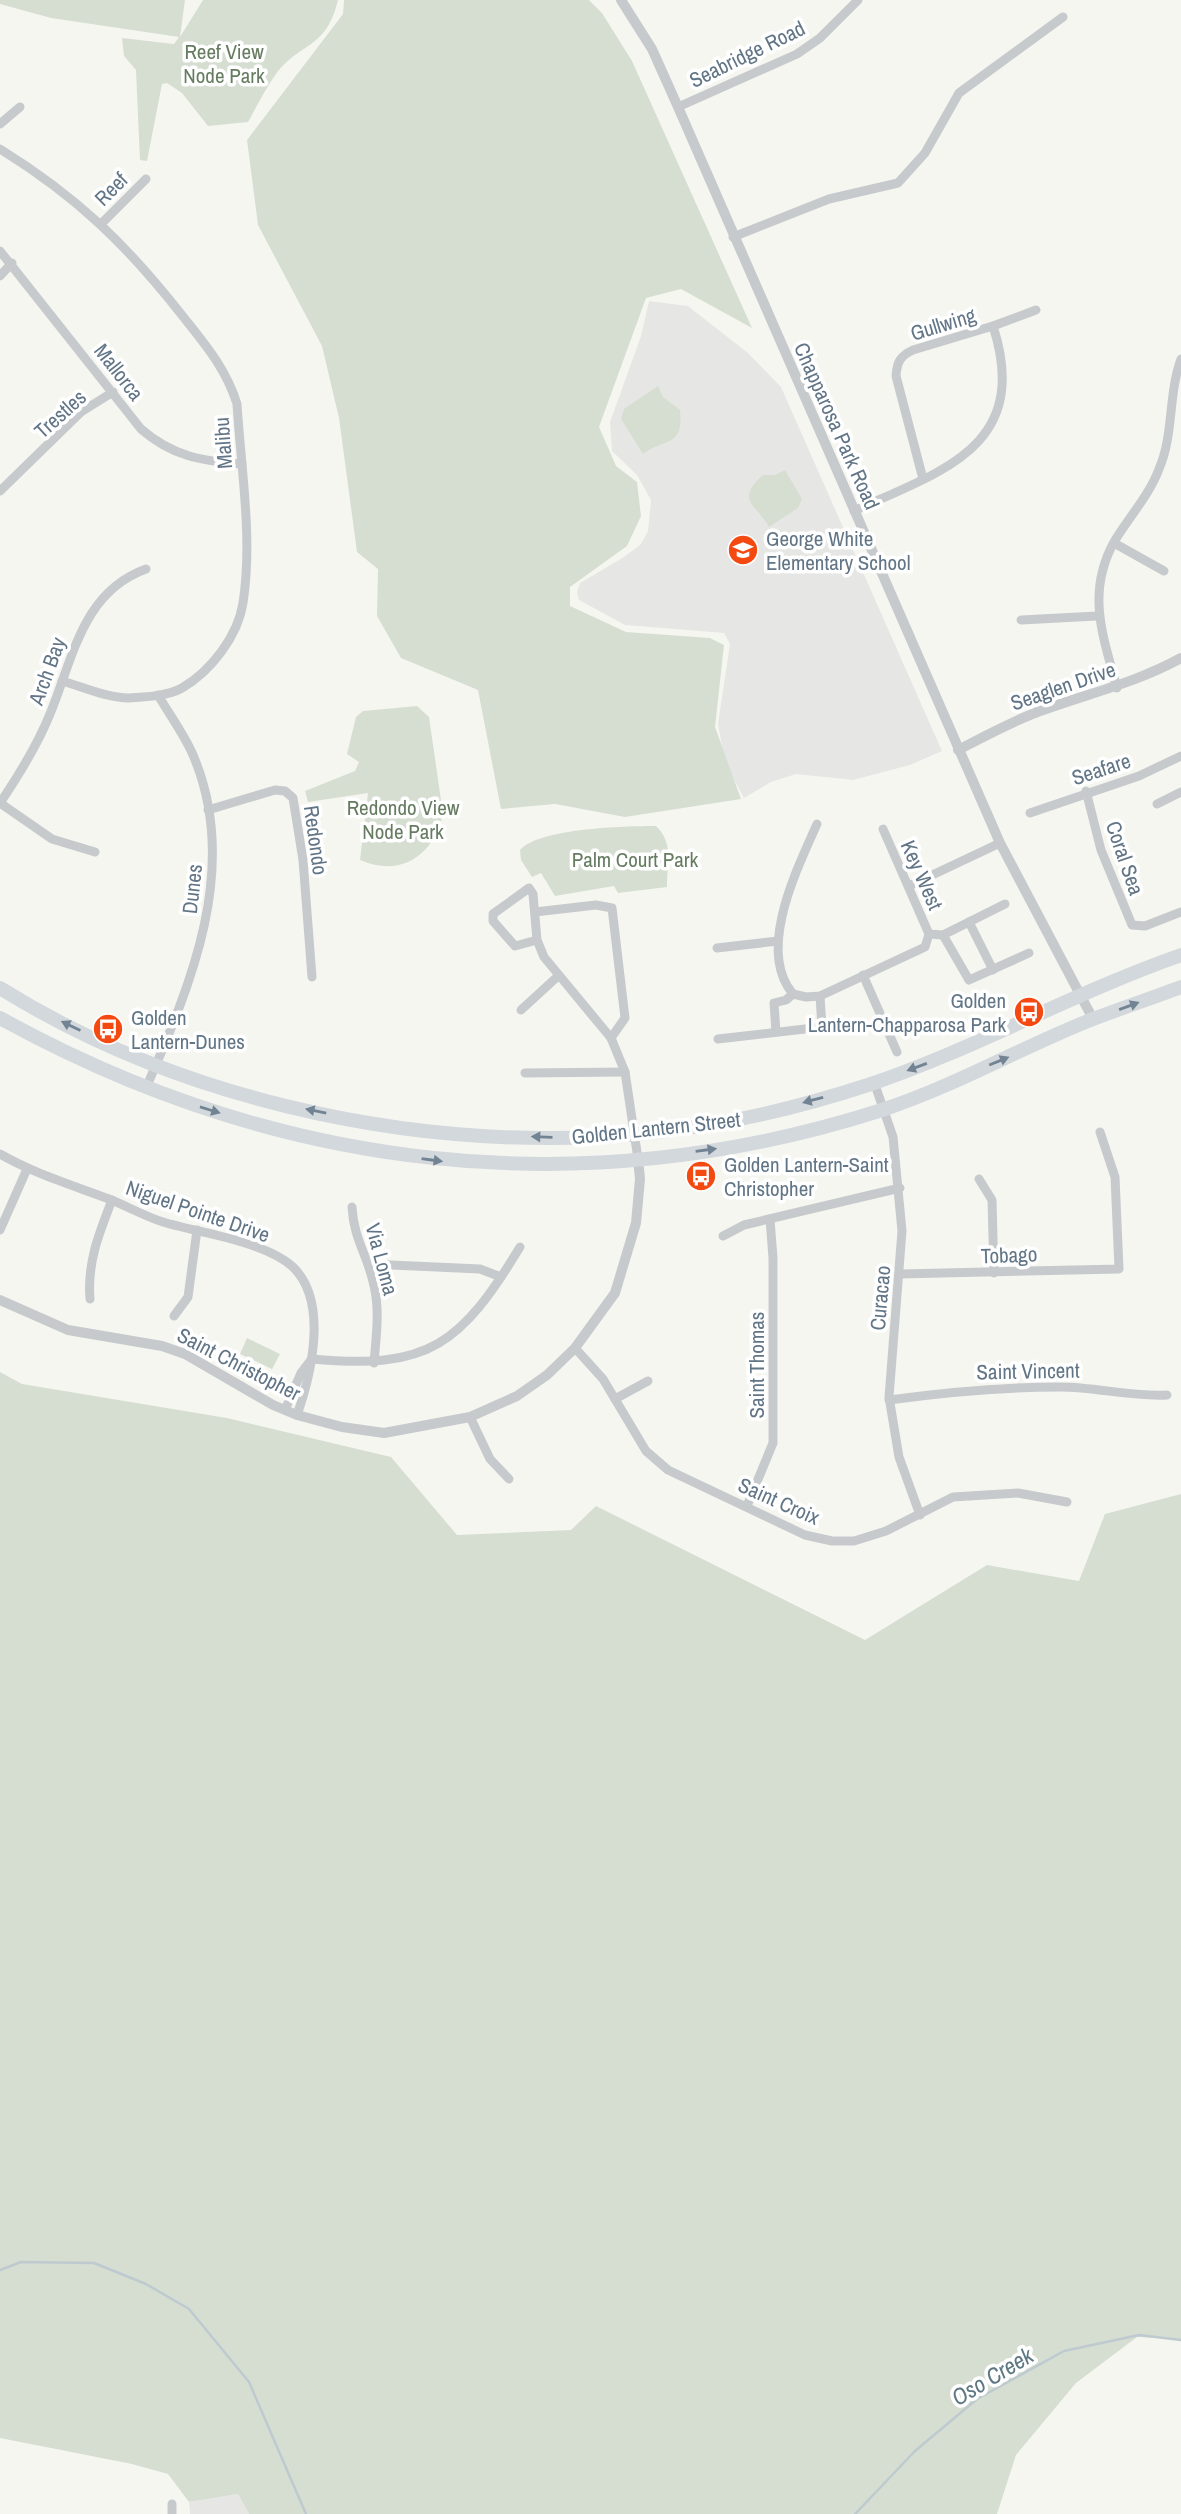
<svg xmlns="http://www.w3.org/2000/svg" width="1181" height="2514" font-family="'Archivo Narrow',sans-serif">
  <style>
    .built { fill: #e6e7e5 }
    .green { fill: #d6ded2 }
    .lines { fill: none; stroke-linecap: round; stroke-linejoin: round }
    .stream { stroke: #becacf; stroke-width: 2.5 }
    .minor { stroke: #c7cacd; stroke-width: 9 }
    .tertiary { stroke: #c7cacd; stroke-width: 10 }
    .primary { stroke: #d3d8dd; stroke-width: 14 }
    .oneway { fill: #728493 }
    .labels { text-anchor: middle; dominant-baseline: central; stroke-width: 7; stroke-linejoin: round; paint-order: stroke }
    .park-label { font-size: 21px; fill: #667c61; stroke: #fff }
    .street-label { font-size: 21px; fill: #617586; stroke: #fff }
    .poi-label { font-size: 21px; fill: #617586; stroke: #fff; text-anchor: start }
    .water-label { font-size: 23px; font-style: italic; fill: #5d7883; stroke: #fff }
  </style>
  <rect width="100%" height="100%" fill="#f6f6f1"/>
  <g class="built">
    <polygon points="649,301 688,306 748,353 781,387 942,751 910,765 853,780 796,774 771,782 744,798 725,763 718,724 730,644 724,633 625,625 579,600 577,592 580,583 624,557 641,544 648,531 651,500 637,475 612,451 610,422 641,336"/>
    <polygon points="238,2494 249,2514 190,2514 189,2502"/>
  </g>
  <g class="green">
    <path d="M0 0H185L180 37 203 0H338C326 50 301 41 276 74 265 89 257 106 248 122L208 126 182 93 167 83 162 84 147 161 140 160 136 70 124 56 122 38 174 44 179 37 51 18 0 4Z"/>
    <polygon points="344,0 589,0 602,13 632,61 752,328 681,289 646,298 599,427 616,466 637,482 641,516 627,546 570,587 570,606 626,632 710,638 724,645 715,727 741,799 625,817 555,804 501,809 478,690 401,658 377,616 378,569 357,552 339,418 322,346 258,225 247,140 343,14"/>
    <path d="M658 386 663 397 680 410C684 448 664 438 643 454L621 419 624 409Z"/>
    <path d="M785 470 802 499 798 508 769 527C757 505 734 500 763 475H775Z"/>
    <path d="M417 706 429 717 443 814C434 855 401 878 360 860L368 793 308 802 305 791 355 771 359 762 347 754 356 717 363 711Z"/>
    <path d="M656 826C674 843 667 864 667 887L618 893 614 886 555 896 541 873 532 877 521 860 520 850C540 828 624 826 656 826Z"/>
    <polygon points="247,1338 280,1354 272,1369 240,1354"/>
    <polygon points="0,1372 22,1384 227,1418 391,1457 457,1535 571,1530 596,1506 865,1640 987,1565 1079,1581 1105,1514 1181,1494 1181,2339 1137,2337 1076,2383 1016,2455 997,2514 249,2514 238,2494 189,2502 168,2474 132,2464 0,2438"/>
  </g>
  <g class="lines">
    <g class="stream">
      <polyline points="0,2270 21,2262 94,2263 146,2284 189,2309 249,2382 306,2514"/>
      <polyline points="855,2514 915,2451 977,2399 1064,2351 1139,2335 1181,2340"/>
    </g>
    <g class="minor">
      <polyline points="678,107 797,54 820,38 858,0"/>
      <polyline points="0,124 20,107"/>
      <path d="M0 149C76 196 126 244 181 314 204 343 226 368 237 404 241 469 253 538 243 603 238 636 211 671 182 688 168 696 145 697 129 698 107 698 83 687 62 681"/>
      <polyline points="101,224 146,179"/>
      <polyline points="733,237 829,199 898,183 925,153 959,93 1063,17"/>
      <path d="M0 251 141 429C172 456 201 461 242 464"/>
      <polyline points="0,276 12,263"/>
      <path d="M923 479 896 376C897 362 900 356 913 350L993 326 1036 310"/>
      <polyline points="0,491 81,412 113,392"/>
      <path d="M854 511C941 471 1032 447 993 326"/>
      <polyline points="1114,543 1164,571"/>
      <polyline points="1021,620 1097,616"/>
      <path d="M1117 688C1103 636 1086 593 1114 542 1128 518 1149 496 1159 469 1174 434 1168 395 1181 359"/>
      <polyline points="1086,791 1101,850 1132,925 1145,926 1181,912"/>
      <path d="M0 803C19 775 37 746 50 714 73 659 82 592 146 569"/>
      <polyline points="0,803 52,839 95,852"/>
      <polyline points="1157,804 1181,792"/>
      <polyline points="208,810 275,790 285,791 293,798 303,860 312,977"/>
      <polyline points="1030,813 1139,776 1181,756"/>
      <polyline points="883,829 929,934"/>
      <polyline points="909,886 1000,843"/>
      <polyline points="535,912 596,905 612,908 625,1018 611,1038"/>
      <polyline points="969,922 993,970"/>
      <polyline points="929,934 943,935 1005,904"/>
      <polyline points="943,935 969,980 1029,953"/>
      <polyline points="537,940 515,946 493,921 493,914 529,888 533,894 537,940 544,957 611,1038 625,1072 638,1159"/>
      <polyline points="717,948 778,941"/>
      <polyline points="863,975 897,1052"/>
      <path d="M793 994C756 951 797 869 817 824"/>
      <polyline points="793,994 806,997 820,996 925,947 929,934"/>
      <polyline points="521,1010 557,977"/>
      <polyline points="776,1032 774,1003 786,1000 793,994"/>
      <polyline points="718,1039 822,1027 820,996"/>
      <polyline points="525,1073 625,1072"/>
      <polyline points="874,1082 893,1137 902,1231 889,1397 899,1457 920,1515"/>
      <path d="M146 1088C191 984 241 867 193 755 184 734 169 714 158 695"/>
      <path d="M0 1154C35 1174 72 1185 109 1199 127 1206 144 1216 163 1222 199 1233 265 1241 293 1267 329 1302 311 1375 297 1415"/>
      <polyline points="979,1179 992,1200 994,1273"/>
      <path d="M352 1207C354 1241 368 1255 374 1286 380 1310 376 1338 374 1363"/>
      <polyline points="0,1230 27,1169"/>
      <polyline points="723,1236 744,1225 900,1188"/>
      <polyline points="369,1264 480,1269 501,1277"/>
      <polyline points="900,1274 1119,1269 1115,1177 1100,1132"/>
      <path d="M90 1299C87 1263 99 1233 112 1200"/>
      <polyline points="174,1316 188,1297 197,1230"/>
      <polyline points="575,1348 603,1379 646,1451 668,1470 805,1535 832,1541 854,1541 886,1531 953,1497 1018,1493 1067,1502"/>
      <path d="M312 1359C430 1370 461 1344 520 1247"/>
      <polyline points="615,1399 648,1381"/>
      <path d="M889 1400C947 1392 1003 1387 1060 1387 1097 1387 1130 1397 1167 1395"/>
      <polyline points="285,1410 301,1373 311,1360"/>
      <polyline points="470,1417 490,1459 509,1479"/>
      <polyline points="747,1506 773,1443 773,1258 770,1219"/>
      <polyline points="172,2504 172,2514"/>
    </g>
    <g class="tertiary">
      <polyline points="621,0 652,49 678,107 1000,843 1093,1019"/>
      <path d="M958 750C983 737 1009 723 1035 713 1085 694 1134 684 1181 658"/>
      <polyline points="0,1300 68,1330 162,1346 185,1354 273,1405 297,1415 342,1427 384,1433 470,1417 517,1396 547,1375 575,1348 615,1293 636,1223 640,1179 638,1159"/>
    </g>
    <g class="primary">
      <path d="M0 988C173 1096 394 1146 596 1137 689 1133 783 1113 871 1084 977 1048 1075 992 1181 955"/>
      <path d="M0 1018C277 1171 579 1207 882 1110 955 1086 1022 1047 1093 1019 1122 1008 1152 998 1181 987"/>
    </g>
  </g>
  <defs><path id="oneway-solid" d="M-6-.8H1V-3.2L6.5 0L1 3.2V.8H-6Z" transform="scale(1.75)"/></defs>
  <g class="oneway">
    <use href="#oneway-solid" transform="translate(1129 1006) rotate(-20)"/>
    <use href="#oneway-solid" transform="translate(71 1026) rotate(-154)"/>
    <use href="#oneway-solid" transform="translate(999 1061) rotate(-22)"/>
    <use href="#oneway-solid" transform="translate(917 1067) rotate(160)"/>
    <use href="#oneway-solid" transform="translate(813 1100) rotate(165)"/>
    <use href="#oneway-solid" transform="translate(210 1110) rotate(17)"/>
    <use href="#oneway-solid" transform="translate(316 1111) rotate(-168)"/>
    <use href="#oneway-solid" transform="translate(542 1137) rotate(-178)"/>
    <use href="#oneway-solid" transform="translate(706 1150) rotate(-8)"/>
    <use href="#oneway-solid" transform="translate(432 1160) rotate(8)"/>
  </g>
  <defs>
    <g id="school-disc" transform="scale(1.575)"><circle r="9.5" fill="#f54912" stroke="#fff"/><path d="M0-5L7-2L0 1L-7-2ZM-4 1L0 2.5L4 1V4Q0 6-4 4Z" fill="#fff"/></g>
    <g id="bus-disc" transform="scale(1.575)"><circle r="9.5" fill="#f54912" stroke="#fff"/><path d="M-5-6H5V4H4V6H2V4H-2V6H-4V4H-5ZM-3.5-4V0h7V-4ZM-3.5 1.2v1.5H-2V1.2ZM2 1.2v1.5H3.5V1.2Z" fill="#fff"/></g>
  </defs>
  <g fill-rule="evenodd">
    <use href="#school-disc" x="743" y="550"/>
    <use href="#bus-disc" x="1029" y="1012"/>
    <use href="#bus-disc" x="108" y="1029"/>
    <use href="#bus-disc" x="701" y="1176"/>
  </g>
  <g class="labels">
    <g class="park-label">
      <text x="224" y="51">Reef View<tspan x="224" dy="24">Node Park</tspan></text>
      <text x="403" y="807">Redondo View<tspan x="403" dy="24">Node Park</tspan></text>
      <text x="635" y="859">Palm Court Park</text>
    </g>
    <g class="street-label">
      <text transform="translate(747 54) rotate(-26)">Seabridge Road</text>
      <text transform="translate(111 189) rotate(-45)">Reef</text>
      <text transform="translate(943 324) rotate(-17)">Gullwing</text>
      <text transform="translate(119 372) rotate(52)">Mallorca</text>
      <text transform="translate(60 414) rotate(-42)">Trestles</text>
      <text transform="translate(837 426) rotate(66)">Chapparosa Park Road</text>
      <text transform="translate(223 443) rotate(-94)">Malibu</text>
      <text transform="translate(47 671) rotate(-70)">Arch Bay</text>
      <text transform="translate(1063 686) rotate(-19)">Seaglen Drive</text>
      <text transform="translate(1101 769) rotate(-18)">Seafare</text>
      <text transform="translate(316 840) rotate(82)">Redondo</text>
      <text transform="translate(1125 858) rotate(71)">Coral Sea</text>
      <text transform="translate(922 875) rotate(66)">Key West</text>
      <text transform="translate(192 889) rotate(-84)">Dunes</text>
      <text transform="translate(656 1128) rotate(-6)">Golden Lantern Street</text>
      <text transform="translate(198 1211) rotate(19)">Niguel Pointe Drive</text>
      <text transform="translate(1009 1255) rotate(-2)">Tobago</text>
      <text transform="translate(382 1259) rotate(75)">Via Loma</text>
      <text transform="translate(880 1298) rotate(-85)">Curacao</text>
      <text transform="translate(239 1364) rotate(27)">Saint Christopher</text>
      <text transform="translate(756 1365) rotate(-90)">Saint Thomas</text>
      <text transform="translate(1028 1371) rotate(-1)">Saint Vincent</text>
      <text transform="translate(779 1501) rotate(24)">Saint Croix</text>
    </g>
    <g class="poi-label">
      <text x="766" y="538">George White<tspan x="766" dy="24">Elementary School</tspan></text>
      <text x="1006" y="1000" text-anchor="end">Golden<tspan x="1006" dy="24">Lantern-Chapparosa Park</tspan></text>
      <text x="131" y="1017">Golden<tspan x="131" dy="24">Lantern-Dunes</tspan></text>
      <text x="724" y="1164">Golden Lantern-Saint<tspan x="724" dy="24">Christopher</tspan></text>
    </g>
    <g class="water-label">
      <text transform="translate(992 2376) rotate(-31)">Oso Creek</text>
    </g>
  </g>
</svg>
